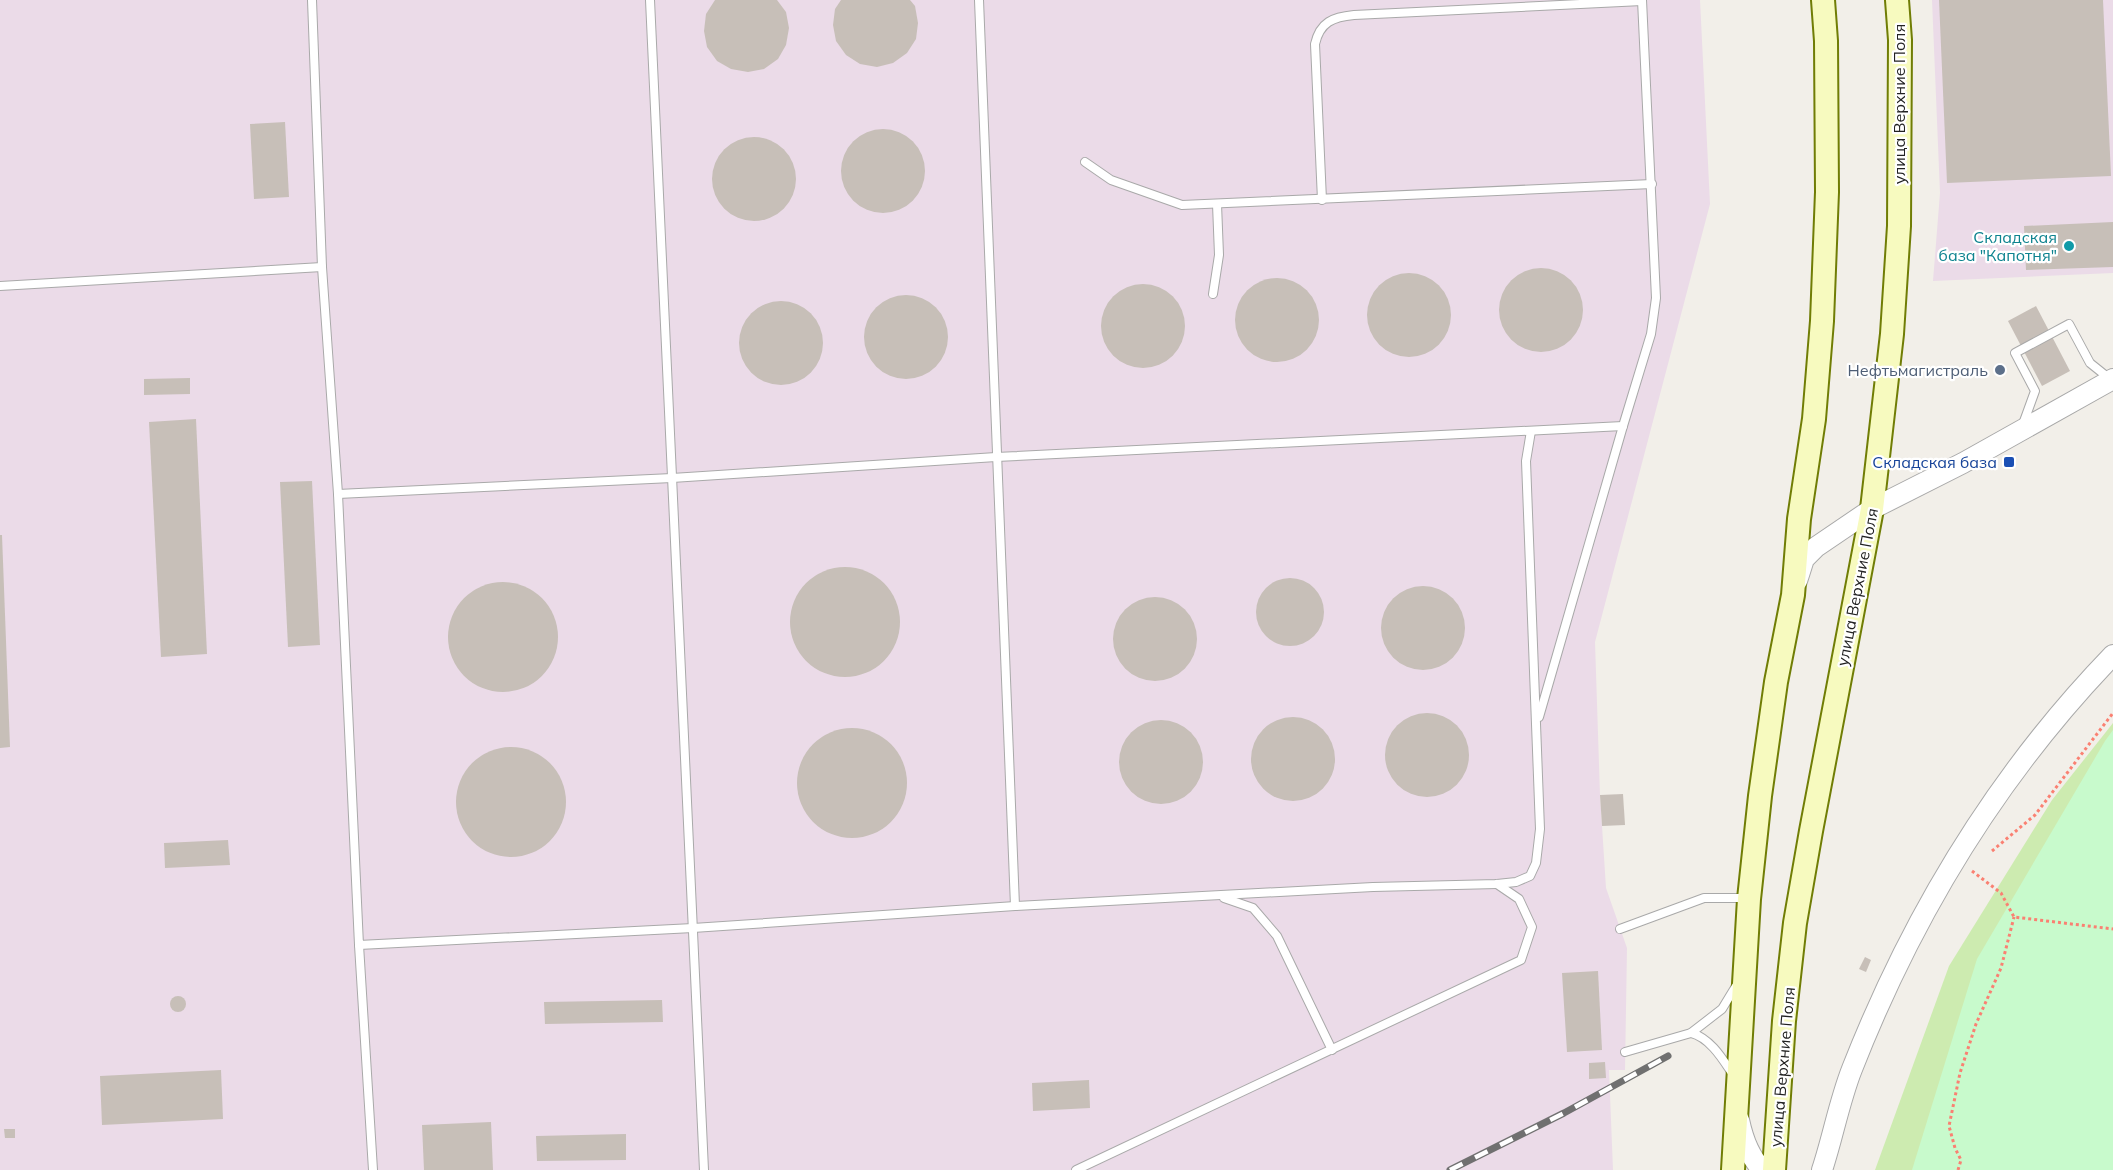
<svg xmlns="http://www.w3.org/2000/svg" width="2113" height="1170" font-family="Mulish,sans-serif">
  <style>
    .industrial { fill: #ebdbe8 }
    .grass { fill: #cdebb0 }
    .park { fill: #c8facc }
    .building { fill: #c7bfb8 }
    .lines { fill: none; stroke-linecap: round; stroke-linejoin: round }
    .service-casing { stroke: #a9a9a9; stroke-width: 10 }
    .tertiary-casing { stroke: #a9a9a9; stroke-width: 22 }
    .secondary-casing { stroke: #707d05; stroke-width: 26 }
    .path { stroke: #fa8072; stroke-width: 3; stroke-dasharray: 3 3; stroke-linecap: butt }
    .service { stroke: #fff; stroke-width: 8 }
    .tertiary { stroke: #fff; stroke-width: 20 }
    .secondary { stroke: #f7fabf; stroke-width: 22 }
    .rail-casing { stroke: #707070; stroke-width: 7 }
    .rail { stroke: #fff; stroke-width: 4.5; stroke-dasharray: 14; stroke-linecap: butt }
    .culture-dot { fill: #0f9aa8; stroke: #fff; stroke-width: 2 }
    .service-dot { fill: #5c6f8a; stroke: #fff; stroke-width: 2 }
    .transit-dot { fill: #1a4fb4; stroke: #fff; stroke-width: 2 }
    .labels { text-anchor: middle; dominant-baseline: central; stroke-width: 4.5; stroke-linejoin: round; paint-order: stroke }
    .street-label { font-size: 16px; fill: #222; stroke: #fff }
    .culture-label { font-size: 16px; fill: #0d838f; stroke: #fff; text-anchor: end }
    .service-label { font-size: 16px; fill: #4e5e75; stroke: #fff; text-anchor: end }
    .transit-label { font-size: 16px; fill: #164399; stroke: #fff; text-anchor: end }
  </style>
  <rect width="100%" height="100%" fill="#f2efe9"/>
  <g class="industrial">
    <polygon points="0,0 1700,0 1710,204 1595,642 1600,795 1606,888 1627,948 1625,1070 1609,1070 1613,1170 0,1170"/>
    <polygon points="1932,0 2113,0 2113,273 1933,281 1940,193"/>
  </g>
  <polygon class="grass" points="2113,723 2113,1170 1875,1170 1949,966 2052,800"/>
  <polygon class="park" points="2113,730 2113,1170 1912,1170 1977,959 2105,741"/>
  <g class="building">
    <polygon points="715,0 777,0 786,12 789,28 786,45 778,59 764,69 748,72 731,69 717,61 707,47 704,31 706,14"/>
    <polygon points="841,0 910,0 915,6 918,23 916,39 907,53 893,63 877,67 860,64 846,55 836,41 833,25 835,9"/>
    <polygon points="1939,0 2103,0 2111,176 1947,183"/>
    <polygon points="285,122 289,197 254,199 250,124"/>
    <circle cx="883" cy="171" r="42"/>
    <circle cx="754" cy="179" r="42"/>
    <polygon points="2113,222 2113,267 2026,270 2024,226"/>
    <circle cx="1541" cy="310" r="42"/>
    <circle cx="1409" cy="315" r="42"/>
    <circle cx="1277" cy="320" r="42"/>
    <circle cx="1143" cy="326" r="42"/>
    <circle cx="906" cy="337" r="42"/>
    <circle cx="781" cy="343" r="42"/>
    <polygon points="2036,306 2070,371 2042,386 2008,321"/>
    <polygon points="190,378 190,394 144,395 144,379"/>
    <polygon points="196,419 207,654 161,657 149,422"/>
    <polygon points="312,481 320,645 288,647 280,482"/>
    <polygon points="0,535 2,535 10,747 0,748"/>
    <circle cx="845" cy="622" r="55"/>
    <circle cx="1290" cy="612" r="34"/>
    <circle cx="503" cy="637" r="55"/>
    <circle cx="1423" cy="628" r="42"/>
    <circle cx="1155" cy="639" r="42"/>
    <circle cx="1427" cy="755" r="42"/>
    <circle cx="1293" cy="759" r="42"/>
    <circle cx="1161" cy="762" r="42"/>
    <circle cx="852" cy="783" r="55"/>
    <circle cx="511" cy="802" r="55"/>
    <polygon points="1623,794 1625,825 1602,826 1600,795"/>
    <polygon points="228,840 230,865 165,868 164,843"/>
    <polygon points="1865,957 1871,960 1866,972 1859,969"/>
    <polygon points="1598,971 1602,1050 1567,1052 1562,973"/>
    <circle cx="178" cy="1004" r="8"/>
    <polygon points="662,1000 663,1022 545,1024 544,1002"/>
    <polygon points="1605,1062 1606,1078 1589,1079 1589,1063"/>
    <polygon points="221,1070 223,1119 102,1125 100,1076"/>
    <polygon points="1089,1080 1090,1108 1033,1111 1032,1083"/>
    <polygon points="491,1122 493,1170 424,1170 422,1125"/>
    <polygon points="4,1129 15,1129 15,1138 5,1138"/>
    <polygon points="626,1134 626,1160 537,1161 536,1136"/>
  </g>
  <g class="lines">
    <g class="service-casing">
      <g id="service">
        <polyline points="312,0 322,267 338,494 359,945 693,928 1015,906 1373,887 1497,884 1516,882 1530,876 1536,863 1540,829 1526,461 1531,431"/>
        <polyline points="650,0 704,1170"/>
        <polyline points="979,0 1015,906"/>
        <polyline points="1085,162 1111,180 1182,205 1652,184"/>
        <path d="M1322 200 1315 44C1320 22 1333 17 1354 15L1642 1"/>
        <polyline points="0,286 322,267"/>
        <polyline points="1213,294 1219,255 1217,204"/>
        <polyline points="2023,424 2035,391 2015,353 2069,324 2090,363 2110,379"/>
        <polyline points="338,494 672,478 996,457 1623,426"/>
        <polyline points="1539,717 1623,426 1651,334 1656,298 1642,0"/>
        <polyline points="1224,898 1253,908 1277,936 1332,1050"/>
        <polyline points="1620,929 1704,898 1747,898"/>
        <polyline points="359,945 373,1170"/>
        <path d="M1691 1033C1710 1038 1722 1058 1732 1073"/>
        <polyline points="1625,1052 1691,1033 1722,1009 1736,986"/>
        <polyline points="1076,1170 1521,960 1532,927 1519,899 1497,884"/>
      </g>
    </g>
    <g class="tertiary-casing">
      <g id="tertiary">
        <polyline points="1797,581 1804,559 1816,547 1872,509 1963,463 2113,379"/>
        <path d="M1739 1120C1743 1139 1749 1157 1763 1170"/>
        <path d="M1822 1170C1833 1137 1839 1102 1852 1069 1912 916 1998 774 2113 655"/>
      </g>
    </g>
    <g class="secondary-casing">
      <g id="secondary">
        <polyline points="1733,1170 1749,899 1760,796 1776,682 1793,595 1799,519 1814,419 1822,321 1827,192 1826,41 1823,0"/>
        <polyline points="1774,1170 1784,1021 1795,923 1811,831 1872,509 1892,334 1899,226 1900,40 1897,0"/>
      </g>
    </g>
    <g class="path">
      <polyline points="1992,851 2035,815 2113,713"/>
      <polyline points="1972,871 2001,893 2014,917 2113,929"/>
      <polyline points="1958,1170 1961,1160 1955,1148 1949,1126 1960,1073 1976,1024 2001,968 2014,917"/>
    </g>
    <use href="#service" class="service"/>
    <use href="#tertiary" class="tertiary"/>
    <use href="#secondary" class="secondary"/>
    <g class="rail-casing">
      <polyline id="rail" points="1450,1170 1564,1113 1668,1056"/>
    </g>
    <use href="#rail" class="rail"/>
  </g>
  <circle class="culture-dot" cx="2069" cy="246" r="6"/>
  <circle class="service-dot" cx="2000" cy="370" r="6"/>
  <rect class="transit-dot" x="2003" y="456" width="12" height="12" rx="3"/>
  <g class="labels">
    <g class="street-label">
      <text transform="translate(1899 104) rotate(-90)">улица Верхние Поля</text>
      <text transform="translate(1857 587) rotate(-79)">улица Верхние Поля</text>
      <text transform="translate(1782 1067) rotate(-85)">улица Верхние Поля</text>
    </g>
    <g class="culture-label">
      <text x="2057" y="237">Складская<tspan x="2057" dy="18">база "Капотня"</tspan></text>
    </g>
    <g class="service-label">
      <text x="1988" y="370">Нефтьмагистраль</text>
    </g>
    <g class="transit-label">
      <text x="1997" y="462">Складская база</text>
    </g>
  </g>
</svg>
